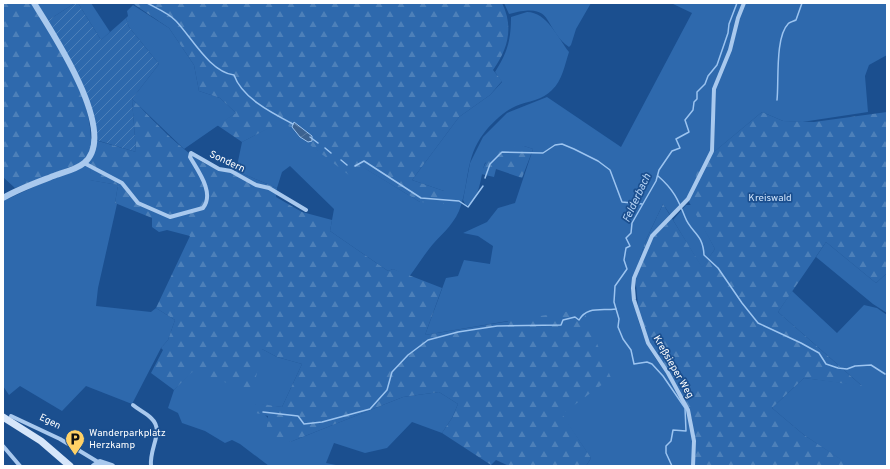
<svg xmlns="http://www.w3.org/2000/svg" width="890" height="469" font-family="Overpass,sans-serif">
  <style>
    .grass { fill: #2e69ad }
    .forest { fill: url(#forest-firs) }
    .garden { fill: url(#garden-furrows) }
    .water { fill: url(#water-waves); stroke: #9cc4f0 }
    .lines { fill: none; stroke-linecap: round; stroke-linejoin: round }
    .stream { stroke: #9cc4f0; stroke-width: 1.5 }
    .minor { stroke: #a9c9ee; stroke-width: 4 }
    .tertiary { stroke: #a9c9ee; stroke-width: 6 }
    .secondary { stroke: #d6e6fa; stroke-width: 7 }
    .labels { text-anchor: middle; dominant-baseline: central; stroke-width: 3.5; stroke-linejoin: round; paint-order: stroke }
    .street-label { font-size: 10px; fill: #fff; stroke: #1b4f8f }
    .park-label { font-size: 10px; fill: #cfe3fa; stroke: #1b4f8f }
    .poi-label { font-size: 10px; fill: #fff; stroke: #1b4f8f; text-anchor: start }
    .water-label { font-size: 11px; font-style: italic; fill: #b5d3f5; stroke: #1b4f8f }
  </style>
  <defs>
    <pattern id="forest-firs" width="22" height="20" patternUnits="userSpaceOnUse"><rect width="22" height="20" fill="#2e69ad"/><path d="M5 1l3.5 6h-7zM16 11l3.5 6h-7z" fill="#4d80b9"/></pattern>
    <pattern id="garden-furrows" width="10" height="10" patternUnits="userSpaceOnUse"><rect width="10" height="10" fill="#2e69ad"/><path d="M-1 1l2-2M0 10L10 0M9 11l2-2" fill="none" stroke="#4d80b9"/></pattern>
    <pattern id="water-waves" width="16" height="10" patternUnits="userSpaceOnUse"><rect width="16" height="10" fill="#3c6290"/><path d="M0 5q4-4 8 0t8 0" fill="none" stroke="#597aa1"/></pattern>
  </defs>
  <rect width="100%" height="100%" fill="#1b4f8f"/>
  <g class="grass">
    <polygon points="36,3 75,3 47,21"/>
    <polygon points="78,3 91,3 110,32 101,40"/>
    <path d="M504 3H591L576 29 571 45 569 47C541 26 556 1 509 14Z"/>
    <path d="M671 3H743L729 50 713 87 710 152 687 199 671 216 663 204 645 242 635 275H633C631 303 640 335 656 359 667 375 681 392 687 411 693 429 693 448 692 466H586L591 458 561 414 508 321 425 335 446 278 458 276 464 260 490 264 493 246 478 236 463 233 487 222 498 208 515 203 533 149 524 146 485 163C480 176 481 199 466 206L463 200 470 163 483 137 507 113 547 97 621 147 692 13Z"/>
    <polygon points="745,3 887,3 887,55 869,65 865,76 868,112 802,122 783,121 762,112 714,152 716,85"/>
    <polygon points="133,5 169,28 194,65 199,91 220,98 236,113 184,149 132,99 159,64 129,27 126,18 128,16 127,11"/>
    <path d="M527 12C547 12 558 38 569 52 565 64 562 81 552 90 543 100 528 101 516 106 504 111 491 124 484 133 464 159 470 184 459 211 452 227 439 236 429 249 422 258 416 268 409 277L393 269 388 271 330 231 334 209 290 166 282 172 277 188 236 171 242 142 283 120 301 138 323 154 363 167 420 202 444 191 412 180 459 117 490 95 502 82 495 72C507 53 511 41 511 17Z"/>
    <polygon points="84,164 91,169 90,180 118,185 115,203 117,204 98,288 96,306 151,312 156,308 175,320 168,340 161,348 132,404 86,386 62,411 20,386 9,395 3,386 3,201"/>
    <polygon points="686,205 692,205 715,249 702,268 673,220"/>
    <polygon points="826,242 876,283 887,273 887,313 873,304 816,257"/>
    <polygon points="792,291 837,333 864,305 877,308 887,315 887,466 850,466 804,435 772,408 804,378 861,385 778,312"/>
    <polygon points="262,349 277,357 302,364 282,407 255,404 290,442 403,397 439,392 458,404 452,418 442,433 412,422 387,448 365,453 334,443 326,463 341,466 269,466 240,444 232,440 225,443 205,431 182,423 178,413 168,408 174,390 192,371"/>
  </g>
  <g class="forest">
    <path d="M3 3H32C56 43 90 91 91 139L136 152 132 99C155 121 202 177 236 171L277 188 276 197 302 212 332 220 330 231 388 271 393 269 442 288 425 335 583 309 611 378 562 414 591 458 586 466H509L496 460 491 465 442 433 452 418 458 404 439 392 403 397 290 442 266 435 268 416 256 413 255 403 282 407 302 364 277 357 262 349 253 391 192 372 174 390 151 373 163 350 161 348 168 340 175 320 156 308 190 236 167 230 159 232 152 227V218L115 203 118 185 89 180 91 168 83 162 15 188 3 177Z"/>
    <path d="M132 3H502C514 27 508 49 493 70L502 81 490 95 459 117 412 180 444 191V204L420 202 364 168 350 176 301 138 283 121 242 142 217 125 236 113 220 98 199 91 194 65 169 28Z"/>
    <polygon points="762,112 783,121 814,122 887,112 887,273 876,283 826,242 778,312 862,386 804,378 772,408 804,435 851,466 694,466 692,419 649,342 639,315 635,275 645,242 663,204 702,267 715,249 689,202 695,183 697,166"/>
    <path d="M524 146 533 149 522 178 496 169 494 177 481 174C490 149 499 148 524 146Z"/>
  </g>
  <path class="garden" d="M75 3H78L101 40 126 18 129 27 159 64 132 99 136 152 96 140C95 96 70 57 47 21Z"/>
  <polygon class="water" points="294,122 312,136 312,141 308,142 300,137 292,127"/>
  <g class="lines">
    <g class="stream">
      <path d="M147 3C156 8 169 13 176 21 192 38 210 72 234 75 242 98 272 113 293 124"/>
      <path d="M777 100C779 82 775 37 788 24 789 22 794 21 796 20L802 3"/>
      <polyline points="310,137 318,143"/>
      <polyline points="325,148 331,153"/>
      <polyline points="341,160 347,165"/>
      <polyline points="355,166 364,161 421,198 459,201 468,207 483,186"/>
      <path d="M658 176C673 189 678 199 685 217 691 233 703 233 704 255L718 268 742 303 758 323 801 343 819 353 826 364 838 368 847 369 855 366 871 365 885 374"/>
      <polyline points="485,178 490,164 502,152 543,153 555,145 562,144 574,149 598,161 610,170 622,202 642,204"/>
      <path d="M263 412 298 416 304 424 322 422 370 409 387 390 392 372 408 355 428 340 458 332 497 326 561 325 563 320 575 317 579 320C587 306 601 311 616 309"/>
      <polyline points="672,466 666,453 666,446 671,441 673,430 686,431 685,408 663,376 652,364 647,362 634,364 631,350 623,339 618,327 619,319 614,302 615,286 627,269 624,260 626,248 630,246 626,238 631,233 632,223 656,181 659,170 672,151 680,148 676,139 689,132 685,120 693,110 694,102 697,99 697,92 705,84 708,76 717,65 728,33 729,24 737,3"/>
    </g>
    <g class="minor">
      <path d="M84 163 122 183 138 203 170 217 203 208C215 193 198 171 190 157L191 153 219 169 231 171 256 185 269 188 306 210"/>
      <path d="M133 405C139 410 146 413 151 418 165 431 149 447 151 466"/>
      <polyline points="11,416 60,439 98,462"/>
      <polyline points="3,446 20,466"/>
      <polyline points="693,466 694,441 688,410 668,373 648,343 634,300 633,288 634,278 652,236 688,199 712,151 714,89 730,50 738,18 744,3"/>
    </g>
    <g class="tertiary">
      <path d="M3 198C20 188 38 182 56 175 65 172 77 169 84 163 120 134 52 32 34 3"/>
      <polyline points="94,466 100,462 112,466"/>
    </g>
    <polyline class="secondary" points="3,417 41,441 70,466"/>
  </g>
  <defs>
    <g id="parking-pin" transform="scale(1)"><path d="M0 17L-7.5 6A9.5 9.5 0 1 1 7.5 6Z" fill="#ffd166" stroke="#1b4f8f"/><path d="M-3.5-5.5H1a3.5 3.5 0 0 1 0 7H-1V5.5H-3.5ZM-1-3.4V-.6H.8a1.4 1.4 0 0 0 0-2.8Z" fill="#111"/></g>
  </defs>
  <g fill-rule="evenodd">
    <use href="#parking-pin" x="75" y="439"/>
  </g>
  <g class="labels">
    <g class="street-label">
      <text transform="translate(227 162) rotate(25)">Sondern</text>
      <text transform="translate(673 367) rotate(60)">Kreßsieper Weg</text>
      <text transform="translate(50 422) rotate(26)">Egen</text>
    </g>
    <g class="park-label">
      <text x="770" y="198">Kreiswald</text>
    </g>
    <g class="poi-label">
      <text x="89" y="433">Wanderparkplatz<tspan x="89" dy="12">Herzkamp</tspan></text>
    </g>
    <g class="water-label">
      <text transform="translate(637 198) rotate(-65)">Felderbach</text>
    </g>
  </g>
  <rect width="890" height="469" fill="none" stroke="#ffffff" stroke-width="8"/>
</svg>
